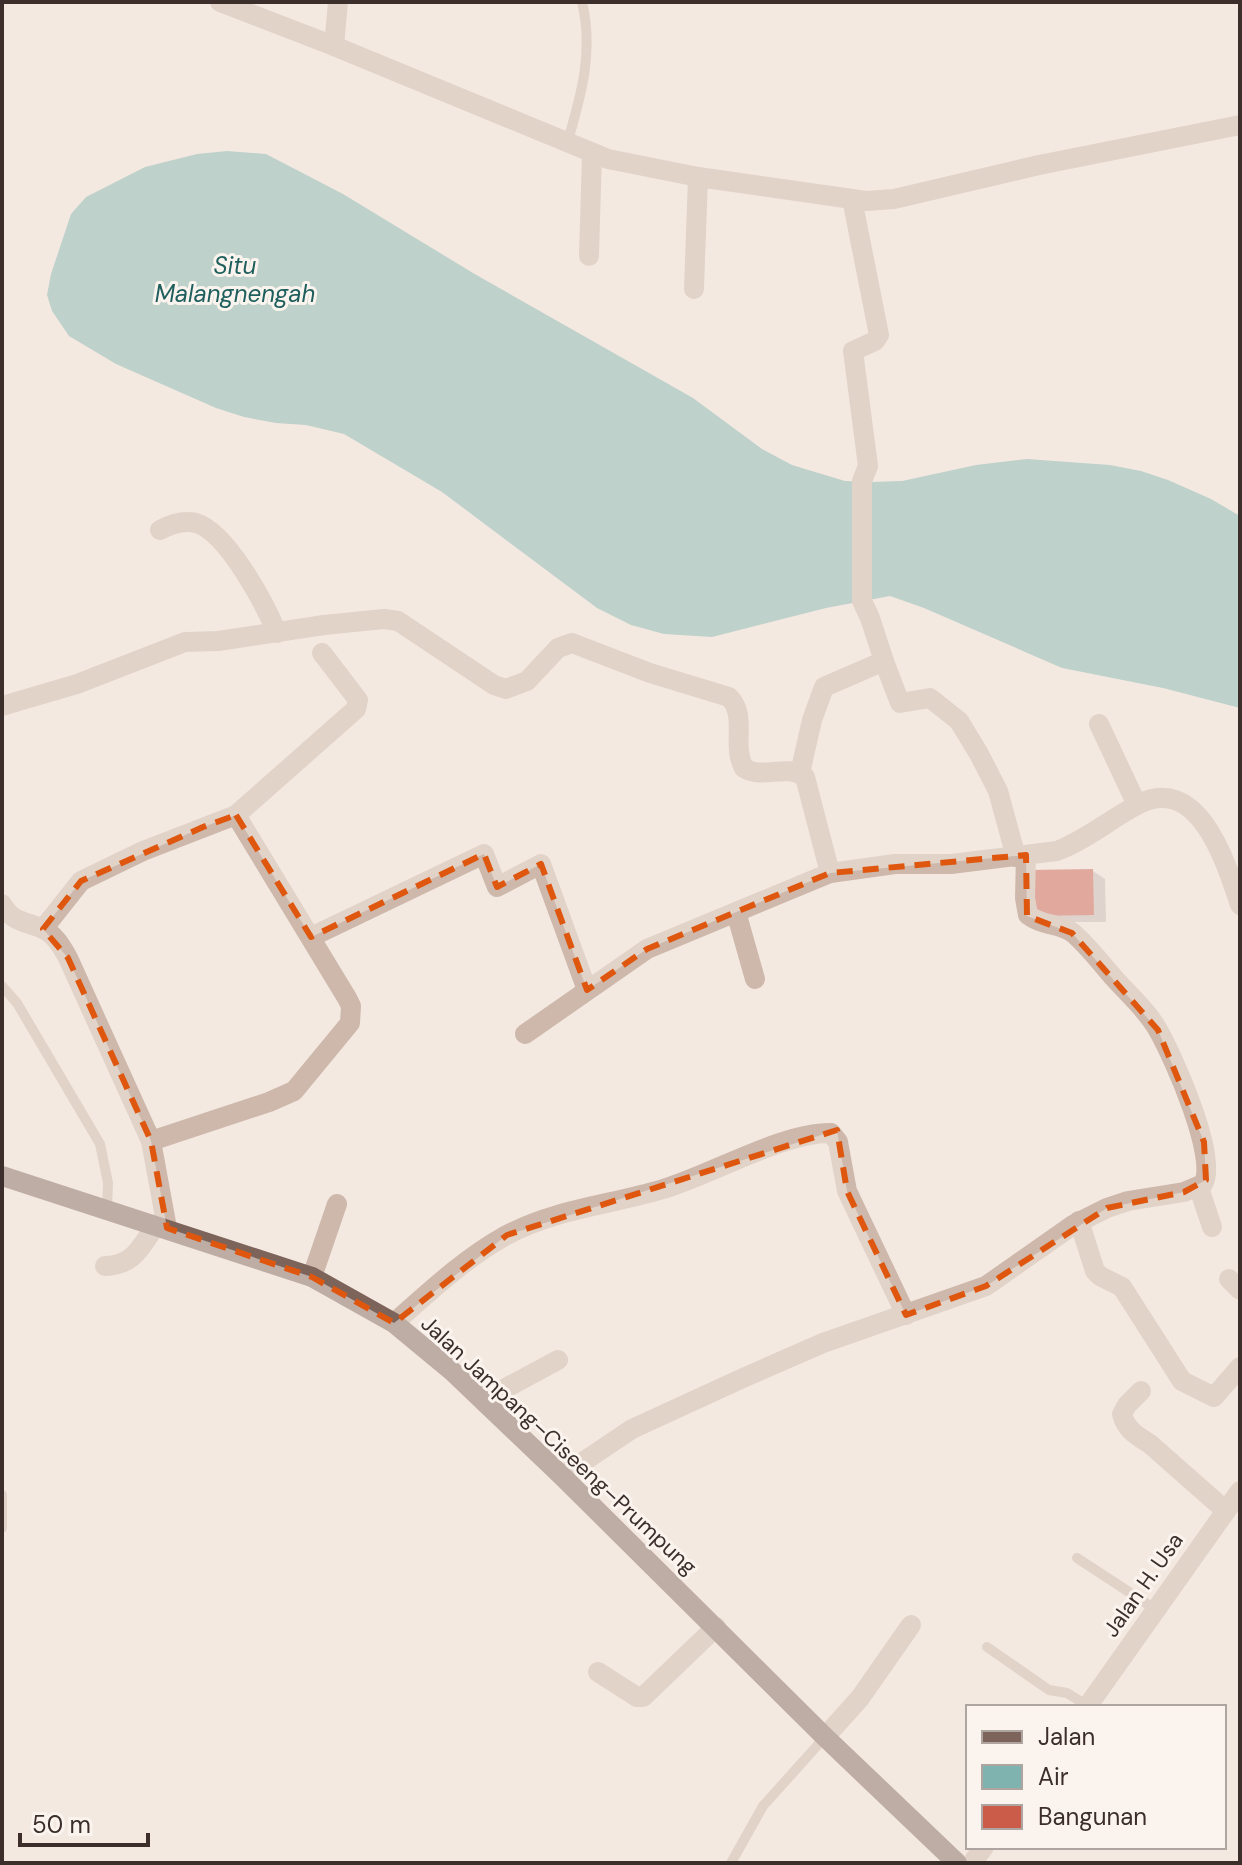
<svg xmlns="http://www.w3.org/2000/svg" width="1242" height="1865" font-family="'DM Sans',sans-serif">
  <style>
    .water { fill: #7eb3b0 }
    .shadow { fill: #0003 }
    .building { fill: #ca5c49 }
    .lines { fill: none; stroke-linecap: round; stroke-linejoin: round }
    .service { stroke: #cdb8ab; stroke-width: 10 }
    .minor { stroke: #cdb8ab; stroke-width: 20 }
    .tertiary { stroke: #cdb8ab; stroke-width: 20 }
    .primary { stroke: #7d645b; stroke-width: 20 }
    .marked { fill: none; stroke: #df570e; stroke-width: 6; stroke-dasharray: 16 10; stroke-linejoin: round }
    .labels { text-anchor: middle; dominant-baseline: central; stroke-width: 6; stroke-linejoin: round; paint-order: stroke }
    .street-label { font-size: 22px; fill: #3b2e2b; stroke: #fbf4ee }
    .water-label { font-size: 24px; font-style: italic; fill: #1e5f5d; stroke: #fbf4ee }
  </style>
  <rect width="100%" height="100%" fill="#f4e9e1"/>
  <polygon class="water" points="227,151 266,154 343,194 473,273 693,398 762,449 792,465 845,481 871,482 902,481 976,465 1027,459 1110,465 1141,471 1168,480 1211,499 1240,516 1240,708 1163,688 1062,668 924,608 890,596 826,608 712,637 664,634 631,625 597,608 442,492 344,434 306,425 276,423 244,417 216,408 116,364 69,336 52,311 47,295 51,274 71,214 86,197 145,167 197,154"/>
  <polygon class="shadow" points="1093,871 1105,879 1106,922 1052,922 1032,910"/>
  <polygon class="building" points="1093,869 1094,915 1038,916 1027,870"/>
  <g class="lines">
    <g class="service">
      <path d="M567 144C581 96 594 52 582 2"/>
      <polyline points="2,986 17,1003 100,1144 108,1183 107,1209"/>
      <polyline points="2,1495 2,1528"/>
      <polyline points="1077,1558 1155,1609"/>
      <polyline points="987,1647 1049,1690 1067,1693 1088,1706"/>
      <polyline points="731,1863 763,1806 825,1737"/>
    </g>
    <g class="minor">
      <polyline points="220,2 334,46 608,159 698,177 866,201 894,199 1039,165 1240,125"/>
      <polyline points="334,46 338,2"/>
      <polyline points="589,256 592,153"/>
      <polyline points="694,289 698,177"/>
      <path d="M160 530C171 524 184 520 196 523 227 532 265 604 277 633"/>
      <polyline points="884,661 900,703 930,698 959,721 979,754 998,791 1016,857"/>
      <path d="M2 706 77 684 185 642 218 641 324 625 384 619 398 621 494 685 506 689 527 681 558 648 572 643 650 673 729 697C748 716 731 745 744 768 763 780 787 763 805 777L830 873"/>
      <polyline points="1099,724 1137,805"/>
      <polyline points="800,773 812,720 824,687 884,661 870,618 862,601 862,481 868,466 853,351 875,341 879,335 852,199"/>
      <path d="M2 904C12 922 24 921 41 928 54 933 62 947 68 958L151 1141 167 1228"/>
      <polyline points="736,912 755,979"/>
      <polyline points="43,929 81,881 143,851 236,815 356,709 358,700 322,653"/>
      <polyline points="311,937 484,854 497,887 541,864 587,990"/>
      <path d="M525 1034 647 949 830 873 895 864H951L1057 851C1086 840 1109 820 1137 805 1198 772 1226 862 1240 905"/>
      <polyline points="151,1141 269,1102 294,1091 350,1023 351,1006 347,998 236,815"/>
      <polyline points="1199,1188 1212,1227"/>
      <polyline points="1079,1221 1095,1271 1100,1276 1122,1287 1182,1381 1214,1397 1240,1367"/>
      <path d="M105 1266C135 1265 140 1247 157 1224"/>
      <polyline points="312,1277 337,1204"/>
      <polyline points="1229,1279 1240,1290"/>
      <path d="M394 1323C429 1292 464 1259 505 1236 555 1209 610 1205 663 1189 711 1175 783 1132 831 1133L838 1142 847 1191 906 1315"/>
      <path d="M1141 1391 1127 1405 1122 1414C1126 1430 1137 1436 1150 1444L1226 1511"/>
      <polyline points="485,1403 502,1390 558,1360"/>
      <path d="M562 1476 632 1429 743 1378 823 1343 986 1286 1073 1225 1107 1208 1128 1201 1184 1192 1203 1184C1219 1159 1173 1056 1158 1030 1147 1010 1129 995 1114 978 1101 963 1088 946 1073 933 1059 923 1042 926 1028 915L1025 898 1026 855"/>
      <polyline points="598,1672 637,1697 643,1697 716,1627"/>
      <polyline points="825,1737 860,1698 911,1625"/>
    </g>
    <g class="tertiary">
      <polyline points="1087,1707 1240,1491"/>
      <polyline points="972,1863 984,1847"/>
    </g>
    <polyline class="primary" points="2,1176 312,1277 394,1323 452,1371 562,1476 825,1737 957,1863"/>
  </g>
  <path d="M0 0H1242V1865H0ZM236 815 311 937 484 854 497 887 541 864 587 990 647 949 830 873 1026 855 1027 916 1072 933 1158 1030 1204 1142 1206 1180 1184 1192 1107 1208 986 1286 906 1315 847 1191 837 1130 507 1235 394 1323 312 1277 167 1228 151 1141 68 958 43 929 81 881 203 827Z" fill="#f4e9e1" fill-opacity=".55" fill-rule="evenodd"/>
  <path class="marked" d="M236 815 311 937 484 854 497 887 541 864 587 990 647 949 830 873 1026 855 1027 916 1072 933 1158 1030 1204 1142 1206 1180 1184 1192 1107 1208 986 1286 906 1315 847 1191 837 1130 507 1235 394 1323 312 1277 167 1228 151 1141 68 958 43 929 81 881 203 827Z"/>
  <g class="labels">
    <g class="street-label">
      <text transform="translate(559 1445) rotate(43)">Jalan Jampang–Ciseeng–Prumpung</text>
      <text transform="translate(1143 1585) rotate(-55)">Jalan H. Usa</text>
    </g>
    <g class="water-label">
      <text x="235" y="265">Situ<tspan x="235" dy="28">Malangnengah</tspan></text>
    </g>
  </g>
  <rect width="1242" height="1865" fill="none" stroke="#3b2e2b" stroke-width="8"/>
  <rect x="966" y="1705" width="260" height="144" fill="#fbf4ee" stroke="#aea5a0" stroke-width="2"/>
  <rect x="982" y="1731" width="40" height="12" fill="#7d645b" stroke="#aea5a0" stroke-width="2"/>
  <text x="1038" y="1745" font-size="24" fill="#3b2e2b">Jalan</text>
  <rect x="982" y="1765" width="40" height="24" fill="#7eb3b0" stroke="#aea5a0" stroke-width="2"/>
  <text x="1038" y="1785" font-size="24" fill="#3b2e2b">Air</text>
  <rect x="982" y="1805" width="40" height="24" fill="#ca5c49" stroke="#aea5a0" stroke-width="2"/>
  <text x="1038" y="1825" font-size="24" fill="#3b2e2b">Bangunan</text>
  <path d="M20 1833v12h128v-12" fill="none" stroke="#3b2e2b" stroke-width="4"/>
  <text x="32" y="1833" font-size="24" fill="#3b2e2b" stroke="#fbf4ee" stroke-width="6" paint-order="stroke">50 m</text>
</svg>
